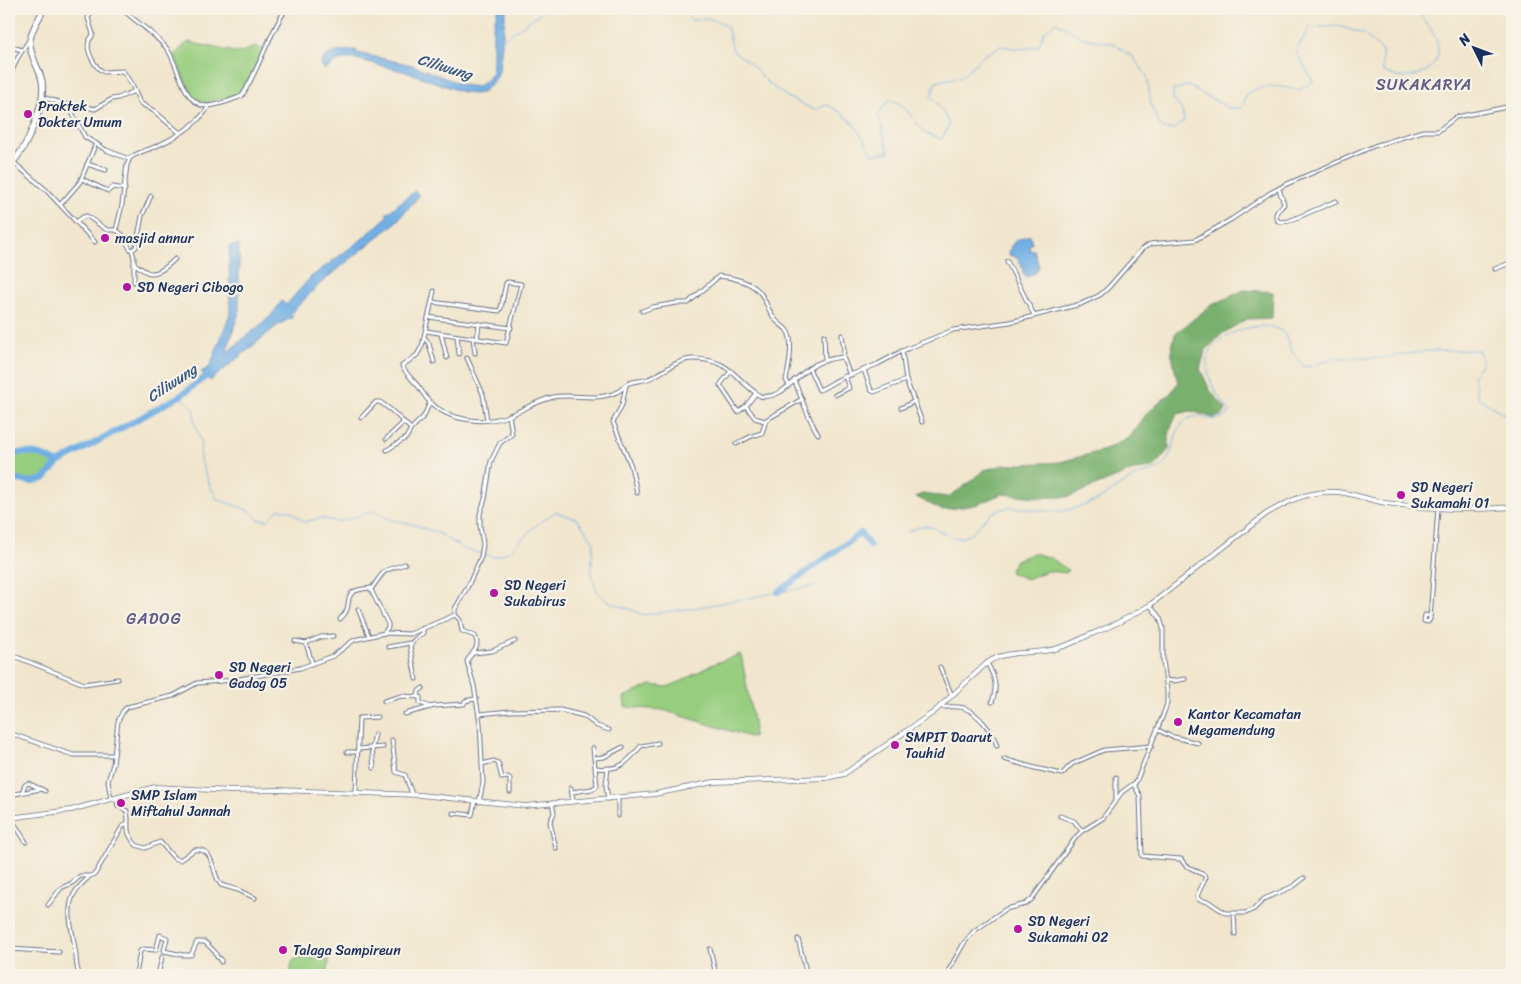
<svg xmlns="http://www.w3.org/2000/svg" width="1521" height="984" font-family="Sriracha,sans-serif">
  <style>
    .green { fill: #97cd7e; stroke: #597e6e }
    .forest { fill: #79b06d; stroke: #4a7066 }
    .water { fill: #71afe4; stroke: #466fa1 }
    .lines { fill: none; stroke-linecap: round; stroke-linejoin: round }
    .stream { stroke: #71afe4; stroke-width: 1 }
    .river { stroke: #71afe4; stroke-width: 6 }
    .minor-casing { stroke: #666f85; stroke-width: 5 }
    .tertiary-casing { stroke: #666f85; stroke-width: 5.5 }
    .trunk-casing { stroke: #666f85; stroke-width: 7 }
    .minor { stroke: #fff; stroke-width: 3 }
    .tertiary { stroke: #fff; stroke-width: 4 }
    .trunk { stroke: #fff; stroke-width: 5 }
    .poi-dot { fill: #b5179e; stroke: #f7f3e8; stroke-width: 2 }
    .labels { text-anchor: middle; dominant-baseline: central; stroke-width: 4.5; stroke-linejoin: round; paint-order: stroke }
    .poi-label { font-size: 14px; fill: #1b2f5e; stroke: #f7f3e8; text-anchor: start }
    .water-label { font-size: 15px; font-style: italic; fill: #355586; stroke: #f7f3e8 }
    .quarter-label { font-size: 16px; letter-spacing: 1px; fill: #5f5b87; stroke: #f7f3e8 }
  </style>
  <rect width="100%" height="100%" fill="#f7f3e8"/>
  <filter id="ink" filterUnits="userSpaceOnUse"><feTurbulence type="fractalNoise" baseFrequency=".02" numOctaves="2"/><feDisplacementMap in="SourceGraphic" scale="10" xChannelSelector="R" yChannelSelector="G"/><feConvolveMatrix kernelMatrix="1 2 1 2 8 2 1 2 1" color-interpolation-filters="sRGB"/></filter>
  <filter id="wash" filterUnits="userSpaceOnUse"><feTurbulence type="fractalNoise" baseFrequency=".0096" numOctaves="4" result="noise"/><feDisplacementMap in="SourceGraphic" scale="20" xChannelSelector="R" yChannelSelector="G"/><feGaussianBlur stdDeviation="1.12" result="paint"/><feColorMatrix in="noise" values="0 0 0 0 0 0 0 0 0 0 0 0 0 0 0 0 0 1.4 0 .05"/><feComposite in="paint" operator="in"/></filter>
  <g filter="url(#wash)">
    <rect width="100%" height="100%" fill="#f1e6cd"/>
    <g class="green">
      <polygon points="188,42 239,53 257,46 263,50 252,75 243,90 237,95 207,103 195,99 191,95 174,55"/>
      <polygon points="21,452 42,455 58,463 44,479 32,482 9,479 9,454"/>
      <polygon points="1034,553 1051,558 1068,570 1066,573 1047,571 1027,579 1011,573 1010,569 1016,560"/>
      <polygon points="741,654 754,726 753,738 663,710 625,707 624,697 651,685 667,687 682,681 713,664"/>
      <polygon points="330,957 327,975 290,975 292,962 295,959"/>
    </g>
    <polygon class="forest" points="1244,290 1273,292 1272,318 1247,319 1223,333 1205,351 1200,369 1211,392 1226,409 1223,415 1214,418 1191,411 1177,414 1169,432 1169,449 1153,468 1134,470 1068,497 1040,497 1002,494 975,505 942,510 916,497 922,494 948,497 962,488 984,470 1004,465 1060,462 1105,450 1130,437 1147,413 1170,394 1178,383 1171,351 1175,334 1210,306"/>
    <g class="water">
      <path d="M498 9H507L505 16 499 70 497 77 487 88 481 93 473 94 462 92 410 73 356 59H344L334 63 325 70 321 65C322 63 322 60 324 58 331 51 348 50 356 50L357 53 412 65 463 85 477 87 487 80 491 74 493 63V27Z"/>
      <polygon points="415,191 419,196 394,224 321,283 290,314 293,317 278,325 210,381 201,372 210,367 230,314 229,246 239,245 239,313 226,353 270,317 282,301 286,305 311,277 361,240 388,216 386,214"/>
      <path d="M1030 235 1032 243 1029 245 1030 251 1034 250 1039 267 1036 272 1027 277 1024 275 1021 264 1016 257 1009 255C1010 241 1018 239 1030 235Z"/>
    </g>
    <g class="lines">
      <g class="stream">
        <polyline points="579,9 580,9"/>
        <path d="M682 9 691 20 712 19 727 26 733 51 751 64 769 84 789 98 814 110 827 105C854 117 858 131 873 154L889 152 878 114 890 99 903 106 925 133 942 139 949 125 943 111 931 96 936 82 962 76 984 55 1001 46 1021 49 1039 46 1044 32 1056 22 1083 38 1112 43 1133 57 1147 76 1151 106 1162 129H1175L1184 121 1182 110 1173 99V90L1188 86 1229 108H1242L1247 93C1267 84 1278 86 1298 90L1313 82 1296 51 1309 28 1338 26 1364 34 1382 51 1383 72C1388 73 1394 76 1398 77 1419 79 1444 67 1437 42 1434 30 1422 21 1418 9"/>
        <polyline points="502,40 546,9"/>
        <path d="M180 396 194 409V421L201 442 200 459 209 484 217 499 250 511 259 520H268L279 509 291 511 304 522 321 518 338 522 375 511 388 519 412 524 440 534 464 549 495 557 510 551 535 526 555 512 577 519 594 542C591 563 587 591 610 602 621 607 632 609 643 615L694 608 818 585"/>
        <path d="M907 532C912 530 919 526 925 526 938 526 946 539 960 538 975 536 982 517 996 511 1017 502 1041 514 1063 511 1073 509 1087 505 1096 501 1110 494 1121 483 1135 477 1146 471 1157 473 1165 463 1176 450 1172 427 1190 418 1198 414 1205 419 1212 419 1218 420 1222 418 1227 416L1230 411C1219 398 1207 381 1207 363 1206 336 1261 317 1281 331 1288 336 1288 344 1292 351 1295 356 1299 361 1303 366L1308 367 1334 358H1379L1428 351 1479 350 1482 363 1473 375 1478 398 1512 419"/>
      </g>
      <g class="river">
        <path d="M9 454C30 451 40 453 58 463"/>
        <polyline points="9,479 32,482 44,479 58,463 180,396 212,372"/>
        <polyline points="778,592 861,533 870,546"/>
      </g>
    </g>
  </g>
  <g filter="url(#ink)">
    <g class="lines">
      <g class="minor-casing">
        <g id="minor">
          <path d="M93 9 88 18 93 34C92 37 90 39 89 41 85 51 96 69 104 72L123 71 132 85 140 103 154 111 180 133"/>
          <path d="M122 9C137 23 156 34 168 50 179 67 184 107 208 106 220 105 231 100 242 96 259 69 268 36 286 9"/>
          <polyline points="9,46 22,50"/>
          <polyline points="9,61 15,62"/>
          <polyline points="9,73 12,71 17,59 29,40"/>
          <polyline points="42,97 68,105 85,137 106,150 129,159"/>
          <polyline points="71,108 79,105 95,109 112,99 118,98 135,91"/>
          <polyline points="13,162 46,190 95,242"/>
          <polyline points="87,164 106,170"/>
          <polyline points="82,179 108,191 113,187 125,189"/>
          <path d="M1279 189 1284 204C1280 210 1272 212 1278 221L1281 222 1289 221 1336 201"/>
          <polyline points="60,205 80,182 96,143"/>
          <path d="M76 222 83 217 87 216 107 230H116L122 205 127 165 130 158C139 151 149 150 159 145 176 137 199 123 209 106"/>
          <polyline points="116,230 123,235 130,249 132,250 136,247 142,216 151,196"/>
          <polyline points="132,250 134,258 134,282"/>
          <polyline points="1007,261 1034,315"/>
          <path d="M134 264C139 266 141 269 145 271 155 278 168 266 175 259"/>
          <polyline points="1495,269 1512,262"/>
          <path d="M434 291 422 346 417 355 402 366C406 374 412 379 418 386 422 391 425 397 429 401 448 421 483 425 508 416 523 410 537 401 553 397 574 393 597 402 617 392 622 390 625 385 629 383 635 381 642 381 648 379 662 374 677 359 693 359 731 359 733 378 760 396 782 400 793 378 810 368 819 361 832 358 843 357L849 373 853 374 878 364 902 351 953 330 1010 322 1081 304 1100 295 1108 288 1142 249 1150 244 1195 240 1232 219 1270 193 1287 184 1374 146 1423 131H1438L1456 117 1512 106"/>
          <path d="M642 311 653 307 677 303H688L719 276C732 277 753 282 761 294 766 301 768 310 774 318 779 326 788 326 790 338 792 352 789 367 786 380L789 385"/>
          <polyline points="428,317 511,328"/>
          <polyline points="426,331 506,343 521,284 508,282 506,283 501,308 499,311 432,302"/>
          <polyline points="441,334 447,358"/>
          <polyline points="824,335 825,361"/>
          <polyline points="842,335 844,350 843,357"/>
          <polyline points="457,336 459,354"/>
          <polyline points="425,338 429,344 434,362"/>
          <polyline points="473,338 475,353"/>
          <polyline points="477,339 479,325"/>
          <polyline points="902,351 906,380 922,422"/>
          <polyline points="467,358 483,394 487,420"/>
          <path d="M809 368 819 390C830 386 840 376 851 375"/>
          <polyline points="864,370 871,390 874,392 906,380"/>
          <polyline points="731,371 720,385 738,412 746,406 756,393"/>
          <path d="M794 380C802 398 807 417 818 434"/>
          <polyline points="626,385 622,405 613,422 631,466 637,493"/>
          <polyline points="835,395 849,388 845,376"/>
          <polyline points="746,406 755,418 765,421"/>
          <polyline points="901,408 915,401"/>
          <polyline points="361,418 376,402 380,402 391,410 411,429"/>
          <polyline points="386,439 404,422"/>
          <polyline points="736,444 752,436 762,433 766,420 802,399"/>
          <polyline points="387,450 406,438 411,429 424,416 430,402"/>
          <polyline points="370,588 388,624 388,627 384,633"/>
          <polyline points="358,609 369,636"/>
          <polyline points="455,615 455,609 468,586 481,557 483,544 480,526 480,514 485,499 491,461 500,443 512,434 509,415"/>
          <path d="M455 615 460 620 462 631 475 636C481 648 472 652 467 661L474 686 480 723 483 783 479 802"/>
          <polyline points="1429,616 1425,615 1424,621 1428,622 1430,619 1438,508"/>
          <path d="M340 619C358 604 335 590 372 588 387 567 381 572 405 564"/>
          <polyline points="295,641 306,643"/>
          <polyline points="388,647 410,643"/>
          <polyline points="474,653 492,651 515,641"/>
          <polyline points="9,654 84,684 118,679"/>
          <polyline points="312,663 306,643 321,637 333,636"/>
          <path d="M987 663C995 677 998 687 992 702"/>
          <polyline points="940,667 952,696"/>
          <polyline points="416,679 410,646 414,640 423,633 423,628"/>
          <polyline points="1166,680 1173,681 1185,679"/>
          <polyline points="418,697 419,691 423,688"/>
          <polyline points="384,701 401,696 420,697 420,703 431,707"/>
          <path d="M941 707C948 707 957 706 964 708 978 713 993 732 997 746"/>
          <polyline points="405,714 434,706 464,704 465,701 475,699"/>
          <polyline points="479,714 510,711 560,710 584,716 597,726 609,730"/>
          <polyline points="1158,730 1170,736 1198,743"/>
          <polyline points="9,733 73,755 114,755"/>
          <polyline points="392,740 396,772 405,775 412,794"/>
          <polyline points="358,749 383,747"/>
          <polyline points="347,752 357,752"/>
          <polyline points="595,758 604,757 623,747"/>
          <polyline points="1004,759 1035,768 1062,774 1072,764 1104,750 1152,746"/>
          <polyline points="482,764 494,761 498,763 502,778 508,777 510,779 510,792"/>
          <polyline points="374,768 372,748 375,734"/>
          <path d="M596 768C620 771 627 763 641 746L658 743"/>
          <polyline points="608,768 606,785 608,799"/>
          <polyline points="1134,785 1140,796 1142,856 1181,859 1185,865 1204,875 1206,877 1197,896 1199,900 1209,902 1225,913 1246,913 1254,909 1264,899 1294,886 1304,878"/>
          <polyline points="571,788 573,801"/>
          <polyline points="22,792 25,785 28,783 45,791"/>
          <polyline points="356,792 359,718 378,717"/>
          <polyline points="572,792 592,789 597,786 593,748"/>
          <polyline points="9,795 41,789"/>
          <path d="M116 798 118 806 127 811C131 828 122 827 136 845L145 848 160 842 174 858 180 860 194 850C216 847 211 874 221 885L238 890 255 898"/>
          <polyline points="618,798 618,816"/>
          <polyline points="111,799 108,781 113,764 118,721 123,711 127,707 173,696 197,683 234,680 300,668 333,656 354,640 384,633 410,634 455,615"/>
          <polyline points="1116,801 1116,777"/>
          <polyline points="552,803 554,813 550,822 556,848"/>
          <polyline points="453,813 472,815 475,801"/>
          <polyline points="1060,816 1074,821 1082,831"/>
          <polyline points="11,818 26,842"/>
          <polyline points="48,905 61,888 72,883 80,876 90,876 95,874 122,827 127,823"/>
          <polyline points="1234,914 1235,934"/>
          <polyline points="798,939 807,975"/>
          <polyline points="9,949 59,952"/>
          <polyline points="710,949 716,975"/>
          <path d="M80 975C75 968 77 957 75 949 73 932 65 911 74 894 77 888 84 882 89 877"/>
          <polyline points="136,975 140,951 143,949 156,950 160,935 167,938 164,951 183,955 191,955 197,942 205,942 215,952 217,957 221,959 221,962"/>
          <polyline points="158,975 162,957"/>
          <polyline points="946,975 964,943 974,931 1006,909 1026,904 1032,899 1076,837 1082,831 1103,818 1122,792 1136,782 1163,715 1167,704 1167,691 1163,660 1163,628 1160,618 1150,605"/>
        </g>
      </g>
      <g class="tertiary-casing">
        <path id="tertiary" d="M9 818 71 810 155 787 231 791 277 790 420 795 525 806 655 794 714 782 826 778 844 774 934 712 987 663C1006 649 1033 655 1055 649 1066 646 1077 641 1087 636 1110 627 1129 618 1150 605L1266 514C1285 503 1304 493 1326 492 1346 490 1367 500 1386 503 1428 509 1471 511 1512 507"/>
      </g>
      <g class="trunk-casing">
        <path id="trunk" d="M9 166C26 151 46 104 42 81 39 67 29 55 30 41 31 29 39 19 44 9"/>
      </g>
      <use href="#minor" class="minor"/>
      <use href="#tertiary" class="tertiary"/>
      <use href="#trunk" class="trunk"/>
    </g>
  </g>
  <g class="poi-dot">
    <circle cx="28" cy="114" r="5"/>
    <circle cx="105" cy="238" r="5"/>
    <circle cx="127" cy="287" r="5"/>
    <circle cx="1401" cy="495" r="5"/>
    <circle cx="494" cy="593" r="5"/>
    <circle cx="219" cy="675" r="5"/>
    <circle cx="1178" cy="722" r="5"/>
    <circle cx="895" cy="745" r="5"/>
    <circle cx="121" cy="803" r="5"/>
    <circle cx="1018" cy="929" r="5"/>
    <circle cx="283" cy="950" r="5"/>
  </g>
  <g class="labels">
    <g class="poi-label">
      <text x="38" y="106">Praktek<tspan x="38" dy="16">Dokter Umum</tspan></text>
      <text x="115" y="238">masjid annur</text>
      <text x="137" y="287">SD Negeri Cibogo</text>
      <text x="1411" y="487">SD Negeri<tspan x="1411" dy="16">Sukamahi 01</tspan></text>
      <text x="504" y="585">SD Negeri<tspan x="504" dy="16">Sukabirus</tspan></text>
      <text x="229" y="667">SD Negeri<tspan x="229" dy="16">Gadog 05</tspan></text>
      <text x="1188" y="714">Kantor Kecamatan<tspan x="1188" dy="16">Megamendung</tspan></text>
      <text x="905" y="737">SMPIT Daarut<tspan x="905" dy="16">Tauhid</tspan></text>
      <text x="131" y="795">SMP Islam<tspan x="131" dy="16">Miftahul Jannah</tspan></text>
      <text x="1028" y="921">SD Negeri<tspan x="1028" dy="16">Sukamahi 02</tspan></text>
      <text x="293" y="950">Talaga Sampireun</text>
    </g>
    <g class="water-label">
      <text transform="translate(445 67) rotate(17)">Ciliwung</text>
      <text transform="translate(172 383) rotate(-33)">Ciliwung</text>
    </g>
    <g class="quarter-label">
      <text x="1424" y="84">SUKAKARYA</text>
      <text x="154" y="618">GADOG</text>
    </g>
  </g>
  <rect width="1521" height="984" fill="none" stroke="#f7f3e8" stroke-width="30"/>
  <g transform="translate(1474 48) rotate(312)" stroke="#f7f3e8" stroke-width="4" paint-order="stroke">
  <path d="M0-4L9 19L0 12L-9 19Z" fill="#1b2f5e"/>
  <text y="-8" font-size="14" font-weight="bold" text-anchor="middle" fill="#1b2f5e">N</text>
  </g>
</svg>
